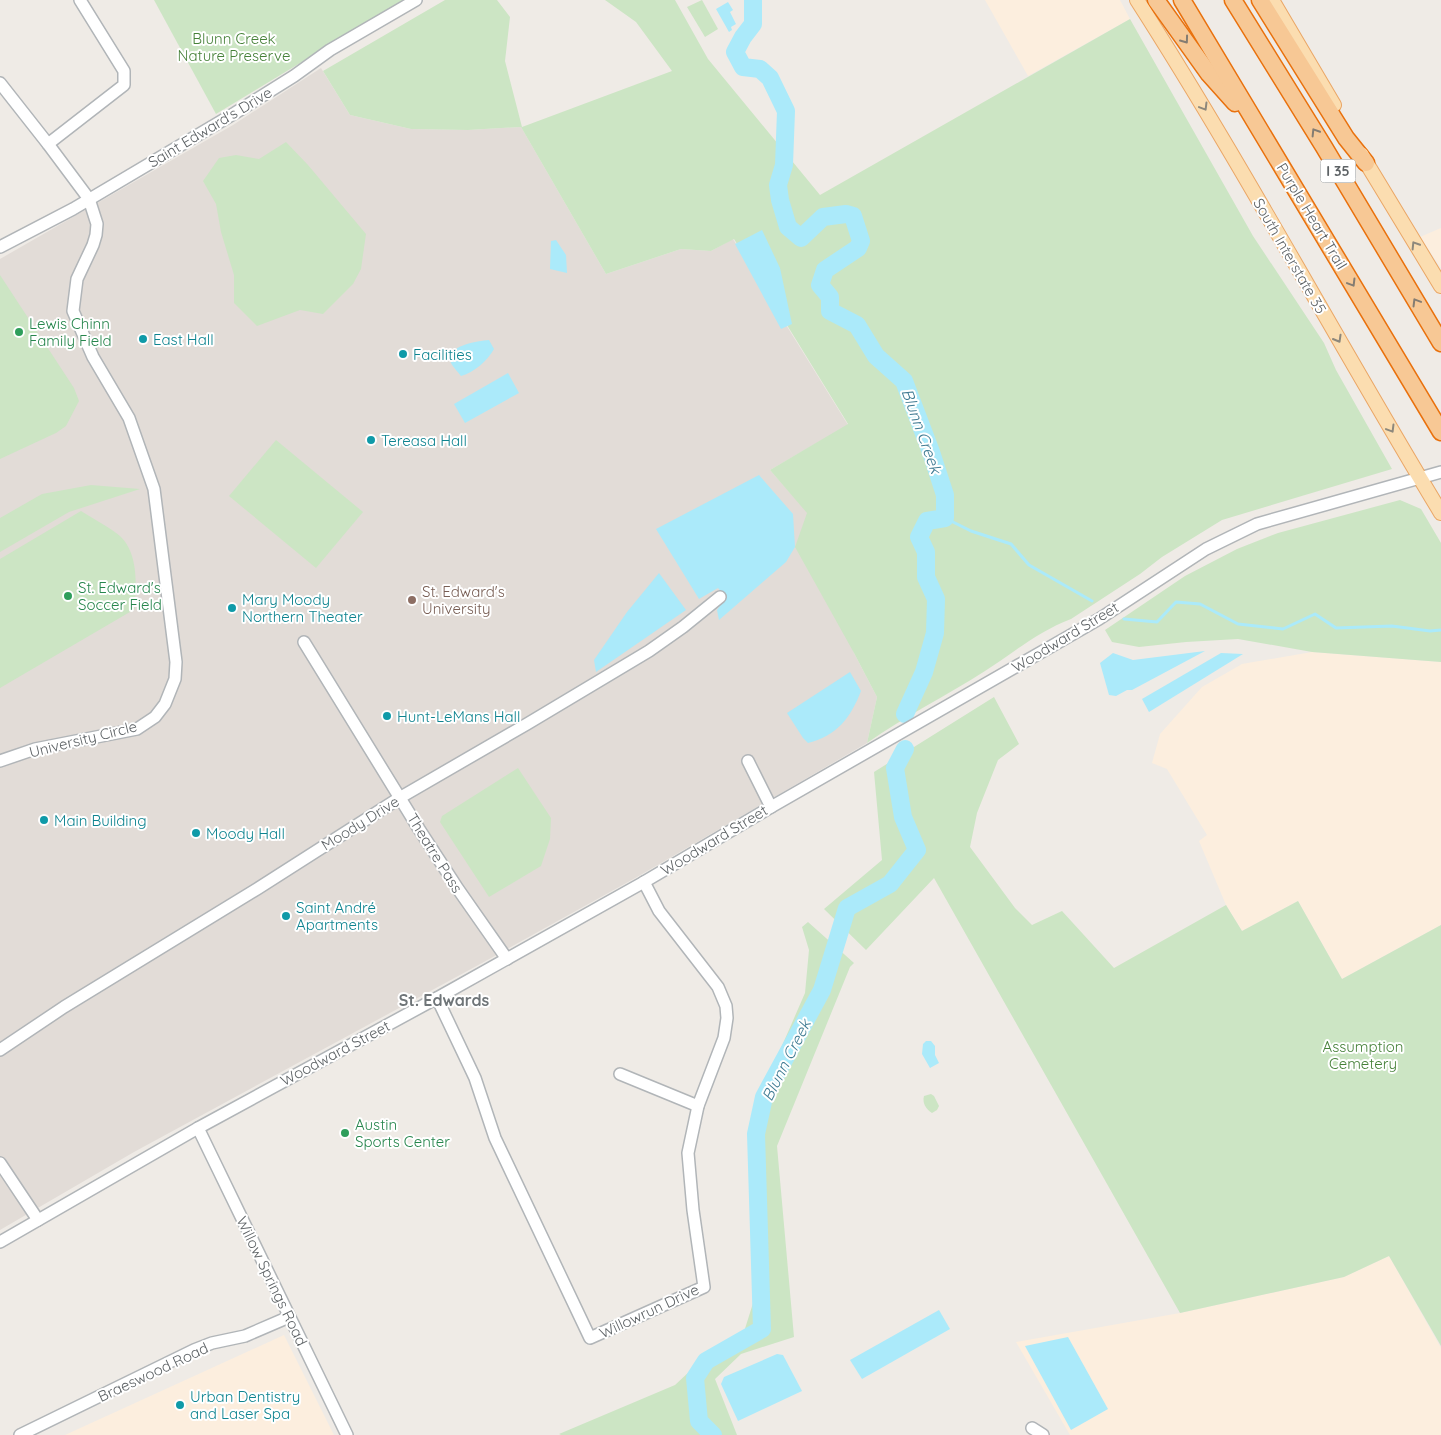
<svg xmlns="http://www.w3.org/2000/svg" width="1441" height="1435" font-family="Quicksand,sans-serif">
  <style>
    .commercial { fill: #fceede }
    .education { fill: #e2dcd7 }
    .green { fill: #cce5c4 }
    .water { fill: #abeafa }
    .lines { fill: none; stroke-linecap: round; stroke-linejoin: round }
    .stream { stroke: #abeafa; stroke-width: 3 }
    .river { stroke: #abeafa; stroke-width: 18 }
    .minor-casing { stroke: #b1b5b8; stroke-width: 14 }
    .major-casing { stroke: #eaa665; stroke-width: 16 }
    .highway-casing { stroke: #e9710d; stroke-width: 19 }
    .minor { stroke: #fff; stroke-width: 11 }
    .major { stroke: #fbddb0; stroke-width: 14 }
    .highway { stroke: #f7c895; stroke-width: 16 }
    .oneway { stroke: #847c72 }
    .oneway2 { stroke: #8d887c }
    .leisure-dot { fill: #2e9e5b; stroke: #fff; stroke-width: 2 }
    .culture-dot { fill: #0f9aa8; stroke: #fff; stroke-width: 2 }
    .education-dot { fill: #8d6e63; stroke: #fff; stroke-width: 2 }
    .labels { text-anchor: middle; dominant-baseline: central; stroke-width: 4; stroke-linejoin: round; paint-order: stroke }
    .shield { fill: #fff; stroke: #8e9294; stroke-width: 1 }
    .shield-label { font-size: 14px; font-weight: bold; fill: #5e6366 }
    .park-label { font-size: 15px; fill: #468139; stroke: #fff }
    .street-label { font-size: 15px; fill: #5e6366; stroke: #fff }
    .leisure-label { font-size: 15px; fill: #27864d; stroke: #fff; text-anchor: start }
    .culture-label { font-size: 15px; fill: #0d838f; stroke: #fff; text-anchor: start }
    .education-label { font-size: 15px; fill: #785e54; stroke: #fff; text-anchor: start }
    .water-label { font-size: 16px; font-style: italic; fill: #3f7b93; stroke: #fff }
    .neighbourhood-label { font-size: 16px; font-weight: bold; fill: #6f7578; stroke: #fff }
  </style>
  <rect width="100%" height="100%" fill="#efebe6"/>
  <g class="commercial">
    <polygon points="985,0 1120,0 1130,19 1028,76"/>
    <polygon points="1441,228 1441,268 1420,237"/>
    <polygon points="1312,652 1441,662 1441,925 1342,979 1298,901 1242,931 1226,905 1199,841 1207,835 1167,769 1152,763 1160,734 1202,687 1242,664"/>
    <polygon points="1389,1256 1441,1348 1441,1435 1070,1435 1016,1342 1180,1313 1344,1277"/>
    <polygon points="284,1335 334,1435 65,1435"/>
  </g>
  <polygon class="education" points="321,68 350,115 411,129 468,130 521,127 606,274 681,249 711,251 733,239 848,425 770,470 808,513 854,653 877,697 867,743 637,877 482,963 134,1152 0,1230 0,259 233,125"/>
  <g class="green">
    <polygon points="154,0 404,0 216,114"/>
    <path d="M445 0H497L510 17 505 61 522 127 672 71 636 22 605 0H675L708 59 820 195 1130 19 1253 236 1324 343 1336 370 1392 469 1222 520 1162 557 1140 574 1071 619C1039 631 1013 653 985 671 946 696 905 716 867 743L877 697 854 653 795 547 807 513 770 470 848 424 734 239 711 251 681 249 606 274 521 127 468 130 411 129 350 115 323 71Z"/>
    <polygon points="702,0 718,29 705,37 687,7"/>
    <polygon points="286,142 308,165 366,234 361,269 353,284 323,314 300,310 257,326 234,303 234,275 221,232 216,204 203,181 219,158 236,155 259,159"/>
    <polygon points="0,275 74,388 79,401 66,426 56,433 0,459"/>
    <polygon points="276,440 363,512 316,568 229,496"/>
    <polygon points="91,485 140,489 69,512 0,552 0,518 42,494"/>
    <polygon points="1400,500 1421,509 1441,543 1441,662 1312,652 1238,639 1186,642 1139,647 1112,642 1105,630 1185,576 1237,549 1278,533"/>
    <path d="M81 511C92 518 111 528 120 536 139 554 136 586 135 609L0 688V559Z"/>
    <polygon points="994,697 1019,744 998,760 977,813 970,847 1015,908 1032,925 1062,911 1114,968 1226,905 1242,931 1298,901 1342,979 1441,925 1441,1346 1389,1256 1344,1277 1180,1313 934,878 866,950 824,909 882,860 874,772"/>
    <polygon points="518,768 551,818 550,839 541,866 489,897 440,822 442,816"/>
    <polygon points="808,922 854,963 850,967 777,1146 794,1337 741,1354 715,1379 737,1435 561,1435 559,1434 675,1385 706,1356 743,1335 754,1300 752,1142 761,1094 805,993 809,950 802,927"/>
    <path d="M931 1094 934 1096 939 1106 937 1110 932 1113C926 1109 922 1103 924 1096Z"/>
  </g>
  <g class="water">
    <polygon points="728,2 733,10 730,12 736,24 731,27 732,30 729,32 716,9"/>
    <polygon points="762,230 780,268 792,324 781,329 735,244"/>
    <polygon points="556,240 566,255 567,273 550,269 551,241"/>
    <path d="M489 340 494 349C487 361 475 372 461 376 458 372 453 367 451 363 445 345 478 341 489 340Z"/>
    <polygon points="508,373 519,393 465,423 454,404"/>
    <polygon points="759,475 793,514 795,547 786,562 719,620 717,610 726,597 718,588 699,599 656,529"/>
    <polygon points="659,573 686,610 596,672 594,660 627,612"/>
    <polygon points="1205,651 1132,690 1127,690 1116,696 1109,695 1100,663 1113,653 1133,660"/>
    <polygon points="1221,653 1243,654 1149,712 1142,699"/>
    <path d="M850 672 861 691C851 717 837 736 808 743L803 738 787 713Z"/>
    <polygon points="926,1041 931,1041 935,1046 935,1055 939,1063 930,1068 922,1054 923,1044"/>
    <polygon points="939,1310 950,1329 862,1379 850,1360"/>
    <polygon points="1068,1337 1108,1409 1071,1430 1025,1346"/>
    <polygon points="777,1354 783,1355 802,1391 738,1421 721,1384 724,1377"/>
  </g>
  <g class="lines">
    <g class="stream">
      <polyline points="945,518 971,531 1011,544 1029,565 1092,601"/>
      <polyline points="1124,619 1157,622 1176,602 1200,604 1238,624 1283,629 1315,614 1336,628 1392,626 1430,631 1441,630"/>
    </g>
    <g class="river">
      <polyline points="753,0 753,24 743,37 735,52 743,67 760,69 770,78 786,111 784,165 778,185 780,200 788,227 801,238 823,217 846,214 853,216 861,241 858,248 825,270 820,285 830,297 830,311 857,325 876,356 904,381 931,452 945,495 945,518 927,521 919,537 926,552 926,577 936,599 935,633 924,672 905,714"/>
      <polyline points="713,1435 699,1421 695,1378 706,1361 762,1329 756,1134 764,1097 822,990 847,908 890,884 917,850 903,817 895,768 905,749"/>
    </g>
    <g class="minor-casing">
      <g id="minor">
        <polyline points="0,83 48,144 89,199 97,224 96,235 93,245 77,279 73,311 93,357 129,418 154,489 176,662 175,679 165,704 155,717 137,729 35,749 0,761"/>
        <polyline points="48,144 124,85 124,71 80,0"/>
        <polyline points="0,247 73,209 235,113 294,76 330,50 416,0"/>
        <polyline points="304,642 419,829 458,889 507,959"/>
        <polyline points="748,761 771,807"/>
        <polyline points="437,998 475,1078 495,1138 590,1338 704,1287 693,1210 688,1153 698,1106 724,1038 727,1018 726,1006 718,987 659,911 644,882"/>
        <polyline points="0,1050 64,1007 257,889 401,797 527,724 649,651 683,627 720,597"/>
        <polyline points="620,1074 698,1106"/>
        <polyline points="198,1128 347,1435"/>
        <polyline points="0,1163 38,1220"/>
        <polyline points="0,1242 198,1128 437,998 644,882 771,807 1099,619 1206,549 1257,524 1441,472"/>
        <polyline points="1032,1428 1043,1435"/>
        <polyline points="20,1435 194,1350 212,1343 245,1336 289,1317"/>
      </g>
    </g>
    <g class="major-casing">
      <g id="major">
        <path d="M1137 0C1244 167 1338 343 1441 513"/>
        <polyline points="1272,0 1334,105"/>
        <polyline points="1361,154 1441,286"/>
      </g>
    </g>
    <g class="highway-casing">
      <g id="highway">
        <polyline points="1156,0 1209,74 1235,103"/>
        <polyline points="1182,0 1441,432"/>
        <polyline points="1233,0 1324,147 1441,343"/>
        <polyline points="1260,0 1346,138 1366,163"/>
      </g>
    </g>
    <use href="#minor" class="minor"/>
    <use href="#major" class="major"/>
    <use href="#highway" class="highway"/>
  </g>
  <defs><path id="oneway-chevron" d="M-2-3.5L2.5 0L-2 3.5" fill="none" stroke-width="1.6" stroke-linecap="round" stroke-linejoin="round" transform="scale(1.25)"/></defs>
  <g class="oneway">
    <use href="#oneway-chevron" transform="translate(1185 40) rotate(54)"/>
    <use href="#oneway-chevron" transform="translate(1315 132) rotate(-122)"/>
    <use href="#oneway-chevron" transform="translate(1352 283) rotate(59)"/>
    <use href="#oneway-chevron" transform="translate(1416 302) rotate(-121)"/>
  </g>
  <g class="oneway2">
    <use href="#oneway-chevron" transform="translate(1204 107) rotate(59)"/>
    <use href="#oneway-chevron" transform="translate(1415 245) rotate(-122)"/>
    <use href="#oneway-chevron" transform="translate(1338 339) rotate(60)"/>
    <use href="#oneway-chevron" transform="translate(1391 429) rotate(59)"/>
  </g>
  <g class="leisure-dot">
    <circle cx="19" cy="332" r="5"/>
    <circle cx="68" cy="596" r="5"/>
    <circle cx="345" cy="1133" r="5"/>
  </g>
  <g class="culture-dot">
    <circle cx="143" cy="339" r="5"/>
    <circle cx="403" cy="354" r="5"/>
    <circle cx="371" cy="440" r="5"/>
    <circle cx="232" cy="608" r="5"/>
    <circle cx="387" cy="716" r="5"/>
    <circle cx="44" cy="820" r="5"/>
    <circle cx="196" cy="833" r="5"/>
    <circle cx="286" cy="916" r="5"/>
    <circle cx="180" cy="1405" r="5"/>
  </g>
  <circle class="education-dot" cx="412" cy="600" r="5"/>
  <g class="labels">
    <rect class="shield" x="1320.5" y="159.5" width="35" height="23" rx="4"/>
    <g class="shield-label">
      <text x="1338" y="171">I 35</text>
    </g>
    <g class="park-label">
      <text x="234" y="38">Blunn Creek<tspan x="234" dy="17">Nature Preserve</tspan></text>
      <text x="1363" y="1046">Assumption<tspan x="1363" dy="17">Cemetery</tspan></text>
    </g>
    <g class="street-label">
      <text transform="translate(210 127) rotate(-31)">Saint Edward's Drive</text>
      <text transform="translate(1312 216) rotate(59)">Purple Heart Trail</text>
      <text transform="translate(1290 256) rotate(60)">South Interstate 35</text>
      <text transform="translate(1065 637) rotate(-31)">Woodward Street</text>
      <text transform="translate(83 739) rotate(-14)">University Circle</text>
      <text transform="translate(360 823) rotate(-32)">Moody Drive</text>
      <text transform="translate(714 840) rotate(-31)">Woodward Street</text>
      <text transform="translate(435 853) rotate(58)">Theatre Pass</text>
      <text transform="translate(335 1053) rotate(-28)">Woodward Street</text>
      <text transform="translate(272 1281) rotate(64)">Willow Springs Road</text>
      <text transform="translate(649 1311) rotate(-25)">Willowrun Drive</text>
      <text transform="translate(153 1372) rotate(-25)">Braeswood Road</text>
    </g>
    <g class="leisure-label">
      <text x="29" y="323">Lewis Chinn<tspan x="29" dy="17">Family Field</tspan></text>
      <text x="78" y="587">St. Edward's<tspan x="78" dy="17">Soccer Field</tspan></text>
      <text x="355" y="1124">Austin<tspan x="355" dy="17">Sports Center</tspan></text>
    </g>
    <g class="culture-label">
      <text x="153" y="339">East Hall</text>
      <text x="413" y="354">Facilities</text>
      <text x="381" y="440">Tereasa Hall</text>
      <text x="242" y="599">Mary Moody<tspan x="242" dy="17">Northern Theater</tspan></text>
      <text x="397" y="716">Hunt-LeMans Hall</text>
      <text x="54" y="820">Main Building</text>
      <text x="206" y="833">Moody Hall</text>
      <text x="296" y="907">Saint André<tspan x="296" dy="17">Apartments</tspan></text>
      <text x="190" y="1396">Urban Dentistry<tspan x="190" dy="17">and Laser Spa</tspan></text>
    </g>
    <g class="education-label">
      <text x="422" y="591">St. Edward's<tspan x="422" dy="17">University</tspan></text>
    </g>
    <g class="water-label">
      <text transform="translate(922 431) rotate(70)">Blunn Creek</text>
      <text transform="translate(786 1060) rotate(-63)">Blunn Creek</text>
    </g>
    <g class="neighbourhood-label">
      <text x="444" y="1000">St. Edwards</text>
    </g>
  </g>
</svg>
